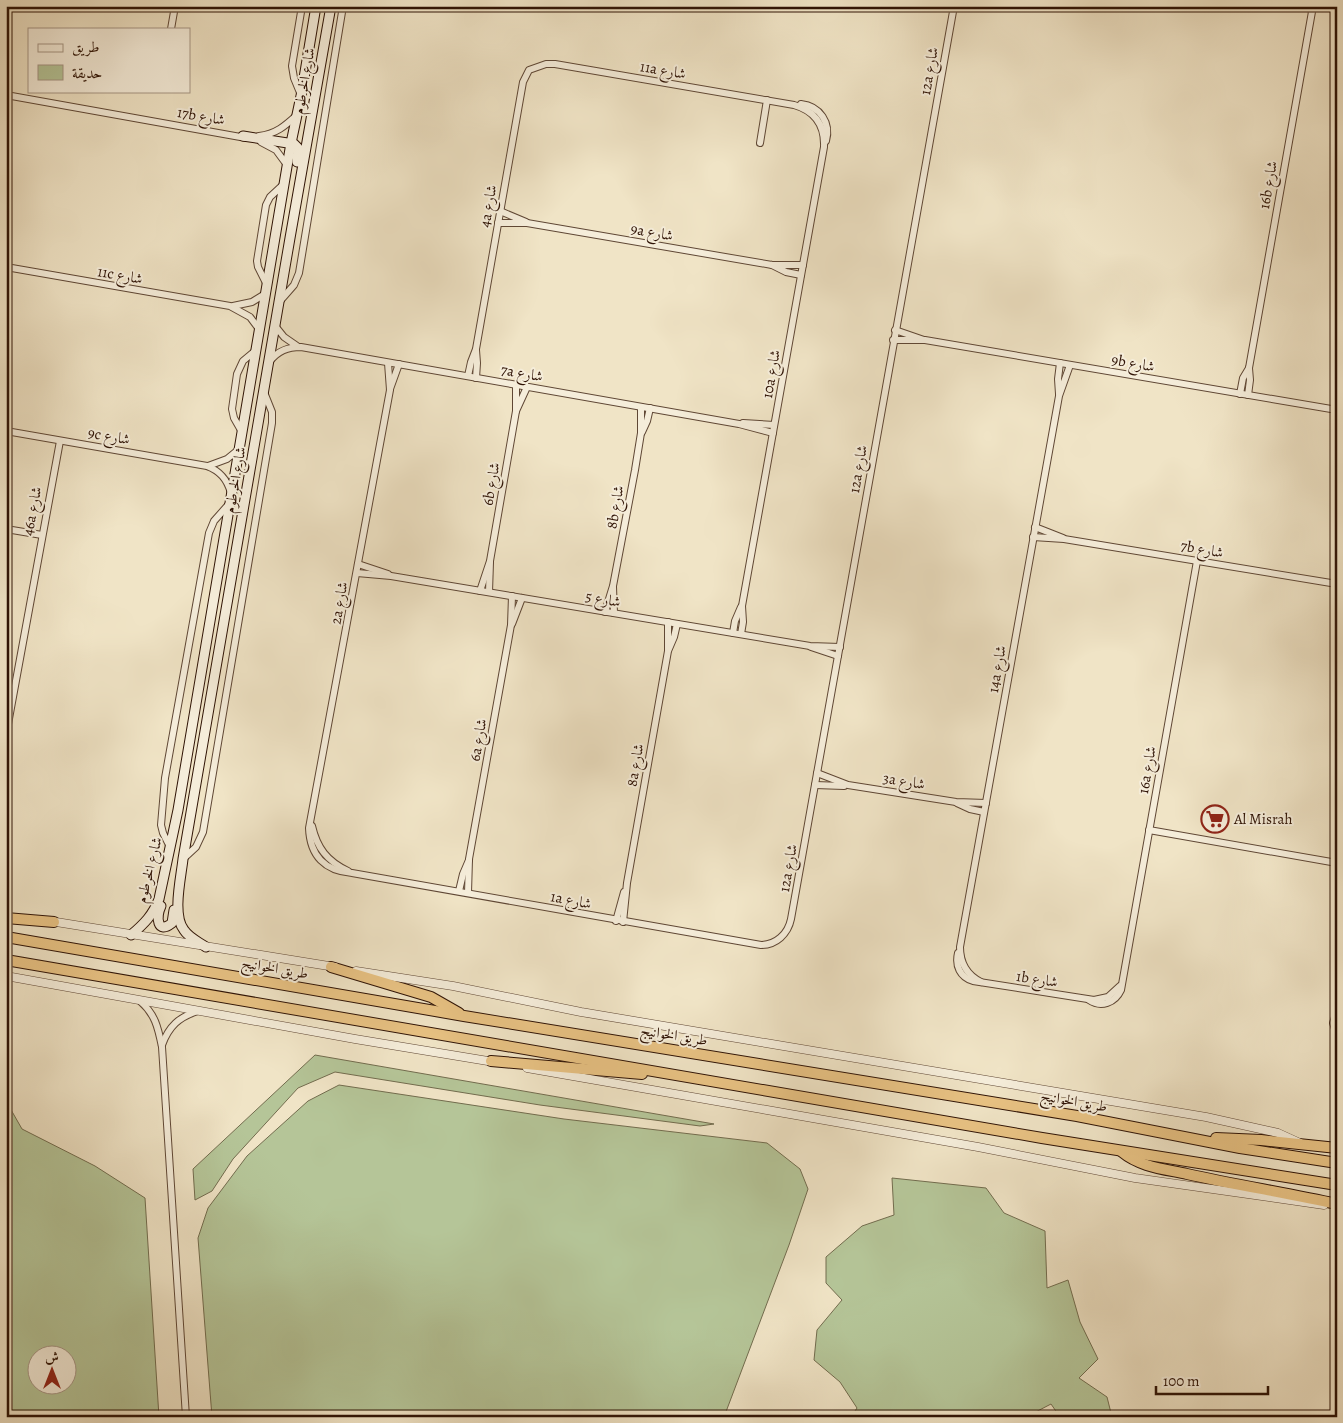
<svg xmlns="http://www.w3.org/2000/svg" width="1343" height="1423" font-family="Alegreya,Amiri,serif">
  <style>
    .green { fill: #b5c598; stroke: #726c4e; fill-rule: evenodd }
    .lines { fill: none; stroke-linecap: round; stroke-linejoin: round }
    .minor-casing { stroke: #5f4735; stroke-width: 8 }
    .tertiary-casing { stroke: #5f4735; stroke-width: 9 }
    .secondary-casing { stroke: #2f1305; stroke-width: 11 }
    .trunk-casing { stroke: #2f1305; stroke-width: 12 }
    .minor { stroke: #f5edda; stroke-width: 6 }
    .tertiary { stroke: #f5edda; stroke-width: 8 }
    .secondary { stroke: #f5edda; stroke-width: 9 }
    .trunk { stroke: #e8c283; stroke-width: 10 }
    .labels { text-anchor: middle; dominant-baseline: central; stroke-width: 4; stroke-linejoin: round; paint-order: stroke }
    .street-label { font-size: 15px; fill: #2f1305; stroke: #f5edda }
    .poi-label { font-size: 15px; fill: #2f1305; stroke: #f5edda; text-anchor: start }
  </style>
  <rect width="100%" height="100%" fill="#f0e4c6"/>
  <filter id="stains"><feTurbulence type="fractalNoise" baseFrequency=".004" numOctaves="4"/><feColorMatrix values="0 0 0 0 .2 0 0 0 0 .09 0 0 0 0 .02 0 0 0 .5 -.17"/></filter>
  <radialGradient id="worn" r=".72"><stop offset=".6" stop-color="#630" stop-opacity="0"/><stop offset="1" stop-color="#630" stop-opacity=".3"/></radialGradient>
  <g class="green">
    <polygon points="315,1055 714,1124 700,1126 540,1105 335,1072 298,1088 233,1159 212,1191 195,1200 193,1169"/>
    <polygon points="339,1085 564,1119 767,1143 800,1169 808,1189 789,1245 724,1417 212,1417 198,1238 208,1208 247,1156 308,1101"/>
    <path d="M6 1101 22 1129 95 1166 145 1198 159 1417H6ZM38 1356H68V1386H38Z"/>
    <polygon points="892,1178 986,1188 1004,1213 1045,1231 1047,1288 1068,1280 1080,1322 1098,1359 1079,1378 1107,1397 1112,1417 1060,1417 1051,1404 1026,1417 851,1417 857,1408 840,1382 814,1360 817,1330 842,1300 826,1283 826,1257 862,1226 894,1215"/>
  </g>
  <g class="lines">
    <g class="minor-casing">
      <g id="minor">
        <polyline points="1299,6 1312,9"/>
        <polyline points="171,29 175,6"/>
        <polyline points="6,95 246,138"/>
        <polyline points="301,95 294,78 292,66 302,6"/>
        <path d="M801 104C820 106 831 123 826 141"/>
        <path d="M259 136C276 134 285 126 297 115"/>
        <polyline points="261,142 276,150 287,165"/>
        <polyline points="760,143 767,100"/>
        <polyline points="500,211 526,222"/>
        <polyline points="498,223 527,223 772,265 803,265"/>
        <polyline points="772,265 786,272 801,275"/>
        <polyline points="6,267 230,306 250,317 259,329"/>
        <polyline points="267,285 258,267 257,261 266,205 270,197 284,184"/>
        <polyline points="280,301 294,285 299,273 343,6"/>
        <polyline points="233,306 252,302 265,294"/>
        <polyline points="276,327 284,337 297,346"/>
        <polyline points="895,330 924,340"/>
        <polyline points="893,340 925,340 1337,410"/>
        <path d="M270 361C278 351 287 347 301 347L739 424 773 433"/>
        <path d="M388 363 390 390 309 828C310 856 325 871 352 873 489 896 624 922 761 945 776 945 788 934 791 919L954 6"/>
        <path d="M468 376 471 362 476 349 523 82 529 70 546 64H555L794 105C815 111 825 125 824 147L742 606 743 622 741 634"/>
        <polyline points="476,378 477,363 476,350"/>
        <polyline points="516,385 516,411"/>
        <polyline points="390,389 399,364"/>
        <polyline points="1059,394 1058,379 1060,363"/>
        <polyline points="1240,394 1243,378 1249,368 1313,6"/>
        <polyline points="1248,395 1250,380 1249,368"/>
        <polyline points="743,423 774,425"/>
        <path d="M6 431 207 466C220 471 227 479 231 493"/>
        <polyline points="242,432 234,418 232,409 237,374 243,361 255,351"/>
        <polyline points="642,432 647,421 650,408"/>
        <polyline points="208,466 227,459 238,450"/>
        <polyline points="1035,527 1063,538"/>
        <polyline points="6,529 42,535"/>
        <polyline points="1033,537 1064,539 1337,584"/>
        <polyline points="358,564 388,574"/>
        <polyline points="357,573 391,576 810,646 840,647"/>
        <polyline points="613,587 614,613"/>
        <polyline points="480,591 490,561 516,411 527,387"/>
        <polyline points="489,592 490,562"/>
        <polyline points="605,612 613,586 635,470 641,433 641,407"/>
        <polyline points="512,624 522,598"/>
        <polyline points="733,633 735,621 741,607"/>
        <polyline points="811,647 838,656"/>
        <polyline points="668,650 668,622"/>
        <polyline points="6,735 60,441"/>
        <polyline points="817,773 848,785 956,802 986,803"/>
        <polyline points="815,785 844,786"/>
        <polyline points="957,803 970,809 984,812"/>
        <path d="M312 826C317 848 327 861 348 871"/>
        <polyline points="1149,830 1337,863"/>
        <polyline points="170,847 163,833 161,825 165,778 209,533 214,521 229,504"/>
        <polyline points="183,859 196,847 203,832 272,423 272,412 264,392"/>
        <polyline points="459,891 463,874 469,860"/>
        <polyline points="468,893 469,859 511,625 512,596"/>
        <polyline points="616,921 624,892"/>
        <polyline points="623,922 627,883 668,651 674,637 677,624"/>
        <path d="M958 953C955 966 960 977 973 981L1094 1000 1108 997 1120 986"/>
        <path d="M981 982C967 975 960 963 960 947L1059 396 1070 365"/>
        <path d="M1089 1000C1101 1008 1115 1003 1121 990L1197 561"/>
        <path d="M140 1001C155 1014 158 1027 162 1047L186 1417"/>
        <polyline points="1337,1011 1333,1023 1337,1035"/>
        <path d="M162 1045C169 1026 179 1017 198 1011"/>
      </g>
    </g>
    <g class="tertiary-casing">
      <g id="tertiary">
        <polyline points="50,921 335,967"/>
        <polyline points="356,971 453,986 581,1012 1206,1117 1278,1133 1300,1143"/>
        <polyline points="6,976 355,1039 494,1062"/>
        <polyline points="527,1068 978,1147 1135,1178 1324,1205"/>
      </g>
    </g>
    <g class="secondary-casing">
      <g id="secondary">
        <polyline points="243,136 294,144 298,148 297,162"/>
        <path d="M161 906C156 917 157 935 172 923L174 910"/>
        <path d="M131 935C144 924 153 915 159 899L178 810 291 143 301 96 316 6"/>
        <path d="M206 947C199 942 189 938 184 930 172 915 181 878 183 859L290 238 331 6"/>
      </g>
    </g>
    <g class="trunk-casing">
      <g id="trunk">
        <polyline points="6,918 54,922"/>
        <polyline points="6,937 464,1016 1077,1116 1240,1148 1337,1163"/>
        <polyline points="6,960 1042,1138 1337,1185"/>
        <polyline points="331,967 431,997 459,1013"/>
        <polyline points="491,1061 642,1074"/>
        <polyline points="1216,1138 1261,1140 1337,1148"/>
        <path d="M1122 1152C1140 1167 1164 1169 1187 1174 1236 1185 1287 1193 1337 1204"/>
      </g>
    </g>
    <use href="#minor" class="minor"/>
    <use href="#tertiary" class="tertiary"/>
    <use href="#secondary" class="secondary"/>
    <use href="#trunk" class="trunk"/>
  </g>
  <defs>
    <g id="supermarket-ring" transform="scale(1.4375)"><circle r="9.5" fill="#f5edda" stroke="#8f2418" stroke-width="1.5"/><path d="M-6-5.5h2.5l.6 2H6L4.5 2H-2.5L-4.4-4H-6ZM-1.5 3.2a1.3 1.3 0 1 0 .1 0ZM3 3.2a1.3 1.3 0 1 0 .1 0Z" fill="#8f2418"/></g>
  </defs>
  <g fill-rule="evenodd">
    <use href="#supermarket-ring" x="1215" y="819"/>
  </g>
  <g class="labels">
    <g class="street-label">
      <text transform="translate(663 70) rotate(10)">11a شارع</text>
      <text transform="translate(929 71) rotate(-80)">12a شارع</text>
      <text transform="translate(304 81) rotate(-80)">شارع الخرطوم</text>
      <text transform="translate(201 116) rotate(10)">17b شارع</text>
      <text transform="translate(1268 185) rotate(-80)">16b شارع</text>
      <text transform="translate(488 206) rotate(-80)">4a شارع</text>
      <text transform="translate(652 232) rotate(10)">9a شارع</text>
      <text transform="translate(120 275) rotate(10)">11c شارع</text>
      <text transform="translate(1133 363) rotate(10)">9b شارع</text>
      <text transform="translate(522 373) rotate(10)">7a شارع</text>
      <text transform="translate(771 374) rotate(-80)">10a شارع</text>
      <text transform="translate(109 436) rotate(10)">9c شارع</text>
      <text transform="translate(858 469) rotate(-80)">12a شارع</text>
      <text transform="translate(235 480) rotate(-80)">شارع الخرطوم</text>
      <text transform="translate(491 484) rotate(-80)">6b شارع</text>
      <text transform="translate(615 507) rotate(-80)">8b شارع</text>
      <text transform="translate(32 511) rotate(-79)">46a شارع</text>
      <text transform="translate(1202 549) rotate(10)">7b شارع</text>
      <text transform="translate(603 599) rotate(10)">شارع 5</text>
      <text transform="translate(339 603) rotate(-80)">2a شارع</text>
      <text transform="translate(997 669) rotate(-80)">14a شارع</text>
      <text transform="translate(478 740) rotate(-80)">6a شارع</text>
      <text transform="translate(635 765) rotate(-80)">8a شارع</text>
      <text transform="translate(1147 770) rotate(-80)">16a شارع</text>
      <text transform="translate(904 781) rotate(9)">3a شارع</text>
      <text transform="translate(788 868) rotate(-80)">12a شارع</text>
      <text transform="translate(149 870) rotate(-76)">شارع الخرطوم</text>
      <text transform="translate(571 900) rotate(11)">1a شارع</text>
      <text transform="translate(275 968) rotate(10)">طريق الخوانيج</text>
      <text transform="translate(1037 979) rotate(9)">1b شارع</text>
      <text transform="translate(674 1035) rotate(9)">طريق الخوانيج</text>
      <text transform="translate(1074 1101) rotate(10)">طريق الخوانيج</text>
    </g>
    <g class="poi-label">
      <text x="1234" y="819">Al Misrah</text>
    </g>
  </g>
  <rect width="1343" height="1423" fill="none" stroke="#f0e4c6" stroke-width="25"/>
  <rect x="8" y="8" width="1328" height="1408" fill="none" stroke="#2f1305" stroke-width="2.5"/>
  <rect x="12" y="12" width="1318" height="1398" fill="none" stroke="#2f1305"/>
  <rect x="28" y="28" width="162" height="65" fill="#f5edda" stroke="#a69685"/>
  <rect x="38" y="44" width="25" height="8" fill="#f5edda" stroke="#a69685"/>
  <text x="72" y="52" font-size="15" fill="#2f1305">طريق</text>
  <rect x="38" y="65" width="25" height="15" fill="#b5c598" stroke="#a69685"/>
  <text x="72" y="78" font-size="15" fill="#2f1305">حديقة</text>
  <g transform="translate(52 1370)"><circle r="24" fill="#f5edda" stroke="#a69685"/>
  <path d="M0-4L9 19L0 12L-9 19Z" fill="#8f2418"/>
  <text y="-8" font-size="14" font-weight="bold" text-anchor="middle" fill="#2f1305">ش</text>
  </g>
  <path d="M1156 1386v8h112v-8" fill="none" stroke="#2f1305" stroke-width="2.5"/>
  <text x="1163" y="1386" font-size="15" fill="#2f1305" stroke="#f5edda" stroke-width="4" paint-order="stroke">100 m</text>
  <rect width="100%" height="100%" filter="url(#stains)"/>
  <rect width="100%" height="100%" fill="url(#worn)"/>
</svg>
